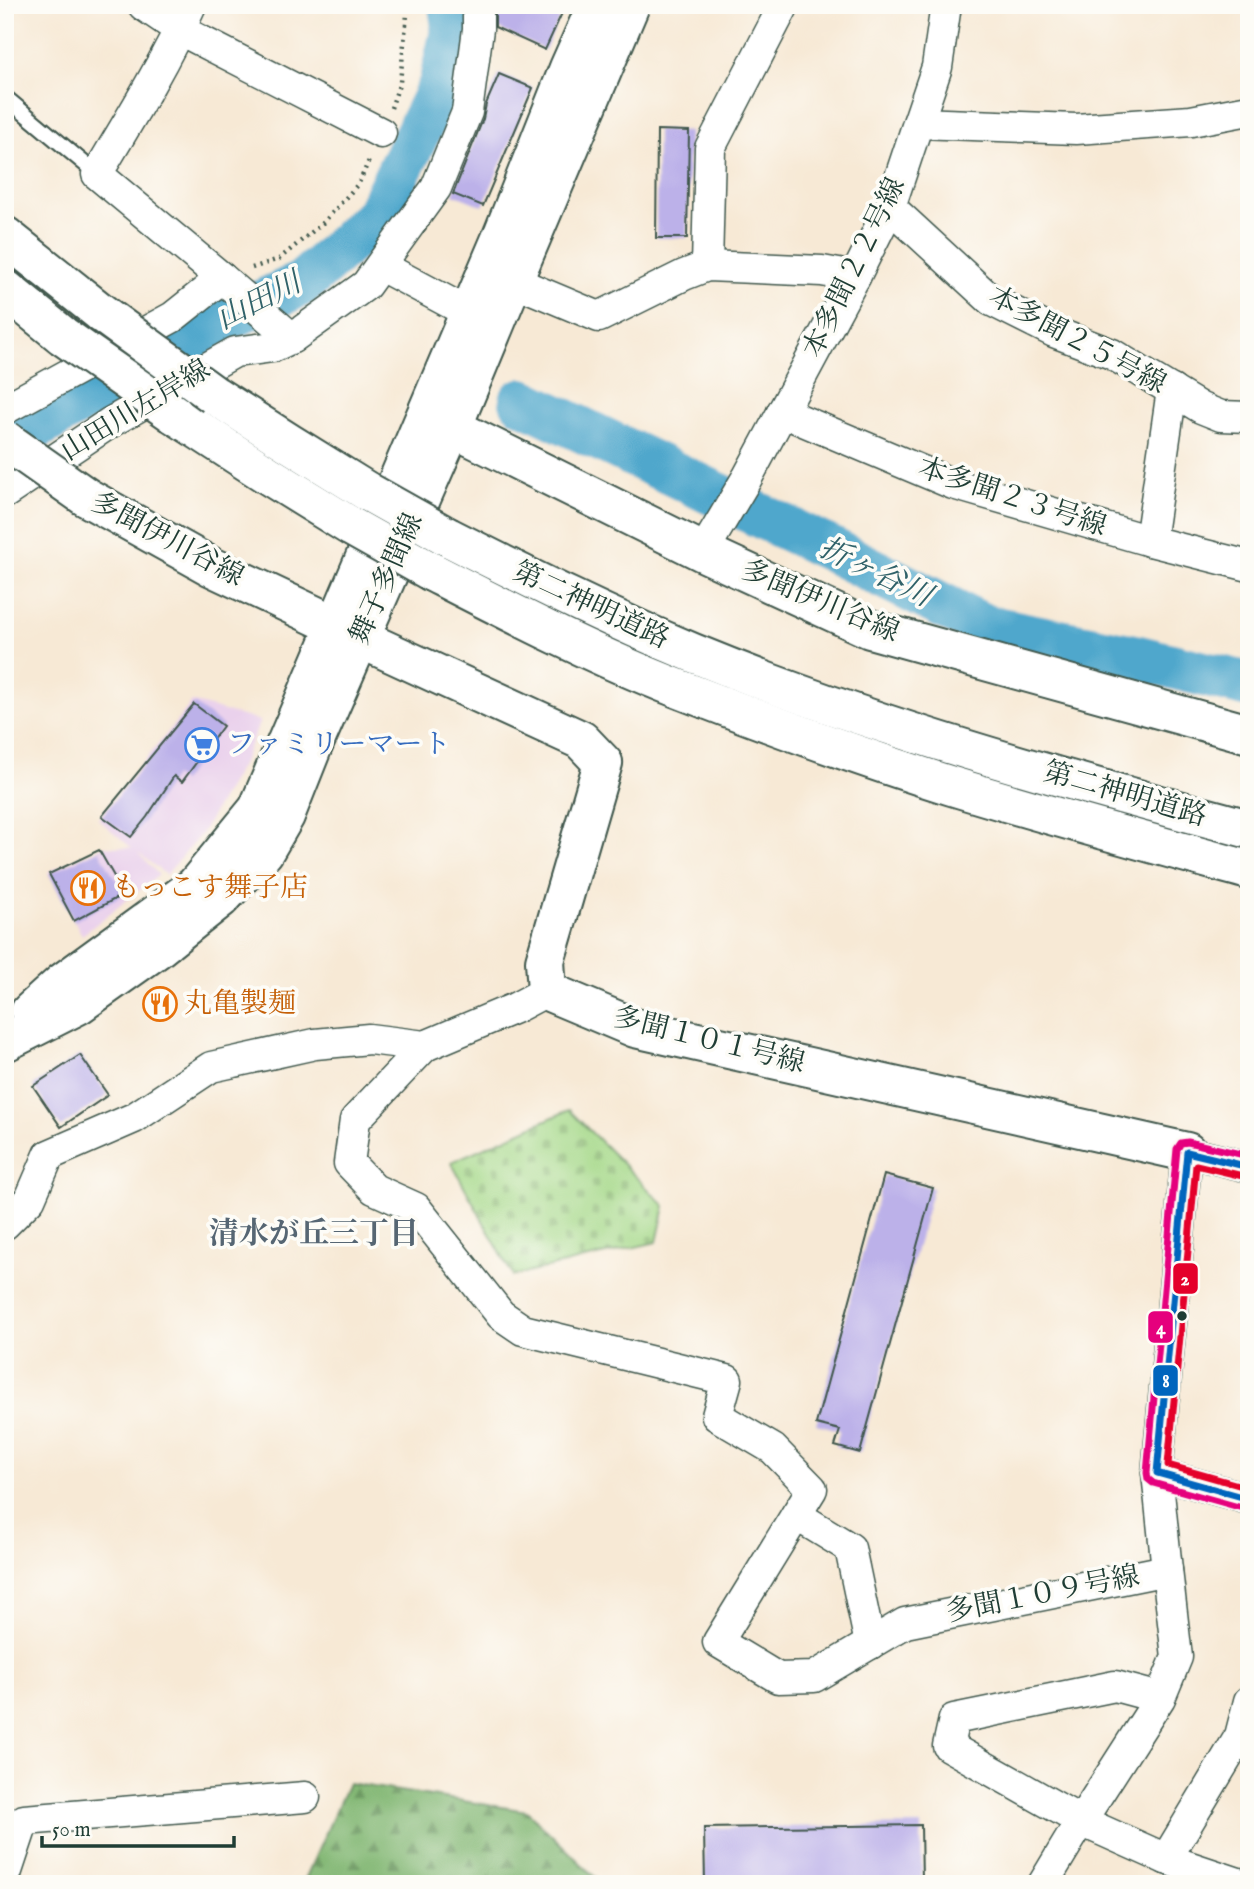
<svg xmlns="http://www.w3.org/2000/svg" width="1254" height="1889" font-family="'IM FELL English','Noto Serif JP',serif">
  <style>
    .built { fill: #ead1ec }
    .forest { fill: url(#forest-firs); stroke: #517a54; stroke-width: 2 }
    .cemetery { fill: url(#cemetery-stones); stroke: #628a5e; stroke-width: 2 }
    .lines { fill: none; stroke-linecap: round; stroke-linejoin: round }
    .river { stroke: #4fa7cc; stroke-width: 46 }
    .building { fill: #bcb1e9 }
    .lane-casing { stroke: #3f574c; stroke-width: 18 }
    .street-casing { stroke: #3f574c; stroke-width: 33 }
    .secondary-casing { stroke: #3f574c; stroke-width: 42 }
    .highway-casing { stroke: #3f574c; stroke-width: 42 }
    .path { stroke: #3f574c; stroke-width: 4.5; stroke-dasharray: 2 5; stroke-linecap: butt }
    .lane { stroke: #fff; stroke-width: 14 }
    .street { stroke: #fff; stroke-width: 30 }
    .secondary { stroke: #fff; stroke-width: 38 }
    .highway { stroke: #fff; stroke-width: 38 }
    .secondary-bridge-casing { stroke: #3f574c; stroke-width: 42; stroke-linecap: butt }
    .highway-bridge-casing { stroke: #3f574c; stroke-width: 42; stroke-linecap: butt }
    .secondary-bridge { stroke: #fff; stroke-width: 38 }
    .highway-bridge { stroke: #fff; stroke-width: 38 }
    .bus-1-casing { stroke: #fdfcf7; stroke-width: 12 }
    .bus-2-casing { stroke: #fdfcf7; stroke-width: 12 }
    .bus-3-casing { stroke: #fdfcf7; stroke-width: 12 }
    .bus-1 { stroke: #0065bd; stroke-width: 7 }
    .bus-2 { stroke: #e5007d; stroke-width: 7 }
    .bus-3 { stroke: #e4002b; stroke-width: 7 }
    .bus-dot { fill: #1f3d34; stroke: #fdfcf7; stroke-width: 2.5 }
    .labels { text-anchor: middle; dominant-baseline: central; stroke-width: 7; stroke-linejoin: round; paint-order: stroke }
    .street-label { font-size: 28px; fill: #1f3d34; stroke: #fdfcf7 }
    .shop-label { font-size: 28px; fill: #366cbe; stroke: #fdfcf7; text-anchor: start }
    .food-label { font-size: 28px; fill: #c56008; stroke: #fdfcf7; text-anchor: start }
    .water-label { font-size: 30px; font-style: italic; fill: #306269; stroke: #fdfcf7 }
    .neighbourhood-label { font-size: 30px; font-weight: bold; fill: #566673; stroke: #fdfcf7 }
    .line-badge { stroke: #fdfcf7; stroke-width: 2.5 }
    .badge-label { font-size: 19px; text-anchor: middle; font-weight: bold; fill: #fff }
  </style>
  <defs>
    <pattern id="forest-firs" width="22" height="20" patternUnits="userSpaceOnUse" patternTransform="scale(1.75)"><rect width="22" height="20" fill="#83b874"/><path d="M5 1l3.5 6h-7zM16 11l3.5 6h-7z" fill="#6b9760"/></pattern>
    <pattern id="cemetery-stones" width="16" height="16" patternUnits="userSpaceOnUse" patternTransform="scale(1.75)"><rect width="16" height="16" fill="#a4d888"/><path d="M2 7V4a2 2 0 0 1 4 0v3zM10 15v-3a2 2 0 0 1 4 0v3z" fill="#8dba76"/></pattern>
  </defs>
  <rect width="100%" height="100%" fill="#fdfcf7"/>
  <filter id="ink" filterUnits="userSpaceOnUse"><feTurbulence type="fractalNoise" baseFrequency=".0143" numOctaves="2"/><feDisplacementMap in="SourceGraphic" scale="14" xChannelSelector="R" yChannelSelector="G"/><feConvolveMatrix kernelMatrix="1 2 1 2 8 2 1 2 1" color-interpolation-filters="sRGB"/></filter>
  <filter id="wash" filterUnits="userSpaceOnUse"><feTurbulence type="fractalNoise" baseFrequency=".00686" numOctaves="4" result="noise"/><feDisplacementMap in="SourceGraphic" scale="28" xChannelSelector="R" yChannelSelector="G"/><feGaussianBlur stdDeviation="1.57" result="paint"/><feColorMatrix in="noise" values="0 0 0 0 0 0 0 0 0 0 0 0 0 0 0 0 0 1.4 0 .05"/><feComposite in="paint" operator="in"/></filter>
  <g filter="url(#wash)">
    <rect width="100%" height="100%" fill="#f7e9d5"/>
    <polygon class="built" points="192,702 260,721 243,762 201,834 166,875 137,852 159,875 82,935 48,872 105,846 132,848 98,819"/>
    <polygon class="forest" points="348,1783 527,1811 602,1884 303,1884"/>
    <polygon class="cemetery" points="569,1110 665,1206 657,1242 513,1276 451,1162"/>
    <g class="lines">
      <g class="river">
        <polyline points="522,401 828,548 985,627 1139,658 1249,685"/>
        <polyline points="5,445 211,326 303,283 377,216 441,85 454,27 451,5"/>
      </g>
    </g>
    <g id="blocks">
      <g class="building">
        <polygon points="499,5 545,5 562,13 545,50 495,27 495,13"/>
        <polygon points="499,74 533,88 483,206 453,194 483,119 486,104"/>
        <polygon points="657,130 689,131 687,238 656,238"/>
        <polygon points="194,704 223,726 182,782 174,776 147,817 131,837 102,816"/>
        <polygon points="99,850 124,894 74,921 49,874"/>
        <polygon points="80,1055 108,1095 61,1127 33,1086"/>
        <polygon points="884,1175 933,1188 860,1453 835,1446 840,1430 816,1424"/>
        <polygon points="921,1825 922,1882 705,1884 704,1828"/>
      </g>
    </g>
  </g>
  <g filter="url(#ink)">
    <use href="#blocks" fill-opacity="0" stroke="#3f574c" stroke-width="2"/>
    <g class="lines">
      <g class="lane-casing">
        <polyline id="lane" points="5,97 97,174"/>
      </g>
      <g class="street-casing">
        <g id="street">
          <polyline points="143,5 180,30 381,133"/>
          <polyline points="918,123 937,67 946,5"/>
          <polyline points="890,207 992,301 1054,332 1112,354 1201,408 1221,416 1249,417"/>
          <polyline points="381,266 469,313"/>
          <polyline points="707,266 710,148 784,5"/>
          <polyline points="494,273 599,317 684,275 707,266 822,271 855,277"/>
          <polyline points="222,278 292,338"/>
          <path d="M5 409 173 317 222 278 97 174C130 119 164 64 191 5"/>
          <polyline points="782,412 953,484 1150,541 1249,566"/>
          <polyline points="5,493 111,422 235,352 273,347 292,338 366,285 436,188 467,112 478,29 478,5"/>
          <polyline points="1150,541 1172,390"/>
          <polyline points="703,552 747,478 855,277 890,207 918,123 1076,129 1191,121 1249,110"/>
          <polyline points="425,1046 355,1120 349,1163 374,1189 416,1208 501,1315 523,1330 727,1380 717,1416 773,1449 812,1489 718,1642 778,1678 814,1677 905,1623 1167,1570 1157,1473 1187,1152 1249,1167"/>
          <polyline points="5,1224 30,1199 49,1155 134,1118 211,1067 315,1044 369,1039 425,1046 515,1008 547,991"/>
          <polyline points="1157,1473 1249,1499"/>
          <polyline points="796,1515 850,1548 870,1644"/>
          <polyline points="1160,1698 1115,1686 954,1719 948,1746 1081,1821 1160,1698 1177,1657 1167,1570"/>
          <polyline points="1166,1859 1240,1736 1249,1701"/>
          <polyline points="5,1877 24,1820 305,1797"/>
          <polyline points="1043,1884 1081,1821 1166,1859 1241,1884"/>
        </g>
      </g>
      <g class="secondary-casing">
        <g id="secondary">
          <polyline points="429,416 703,552 870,629 1249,734"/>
          <polyline points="86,497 210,566 337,626"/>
          <polyline points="361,639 581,740 603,763 545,961 547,991 635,1028 1187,1152"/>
          <polyline points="30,1012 62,983 195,886 258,809 503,234 569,68 597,5"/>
          <polyline points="5,1042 78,1005 157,949 221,898 264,852 285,816 312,748 452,428 513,281 630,5"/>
        </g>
      </g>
      <g class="highway-casing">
        <g id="highway">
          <polyline points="5,236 104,315"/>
          <polyline points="5,289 63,336"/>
          <polyline points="214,395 289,443 368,492"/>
          <polyline points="174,414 268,475 352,527"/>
          <path d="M448 537C529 578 609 618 693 653 873 727 1061 779 1249 829"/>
          <path d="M432 572C512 613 593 655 677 688 767 723 859 757 952 786 1050 816 1150 843 1249 870"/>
        </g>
      </g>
      <g class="path">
        <polyline points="391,108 400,82 408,5"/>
        <polyline points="252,268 279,259 324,222 359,183 370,158"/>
      </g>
      <use href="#lane" class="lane"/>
      <use href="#street" class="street"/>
      <use href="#secondary" class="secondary"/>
      <use href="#highway" class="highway"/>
      <g class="secondary-bridge-casing">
        <polyline id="secondary-bridge" points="5,440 86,497"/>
      </g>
      <g class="highway-bridge-casing">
        <g id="highway-bridge">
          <polyline points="104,315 214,395"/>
          <polyline points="63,336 174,414"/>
          <polyline points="368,492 448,537"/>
          <polyline points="352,527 432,572"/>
        </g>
      </g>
      <use href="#secondary-bridge" class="secondary-bridge"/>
      <use href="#highway-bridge" class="highway-bridge"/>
      <g class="bus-1-casing">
        <polyline id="bus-1" points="1249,1167 1187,1152 1157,1473 1249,1499"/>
      </g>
      <g class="bus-2-casing">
        <polyline id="bus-2" points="1246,1509 1153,1483 1148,1479 1147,1473 1177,1149 1181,1143 1188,1142 1249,1156"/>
      </g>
      <g class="bus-3-casing">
        <polyline id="bus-3" points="1247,1177 1196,1165 1168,1465 1249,1488"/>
      </g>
      <use href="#bus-1" class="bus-1"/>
      <use href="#bus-2" class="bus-2"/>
      <use href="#bus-3" class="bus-3"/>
    </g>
  </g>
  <defs>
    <g id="supermarket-ring" transform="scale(1.75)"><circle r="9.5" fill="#fdfcf7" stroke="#3f7fe0" stroke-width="1.5"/><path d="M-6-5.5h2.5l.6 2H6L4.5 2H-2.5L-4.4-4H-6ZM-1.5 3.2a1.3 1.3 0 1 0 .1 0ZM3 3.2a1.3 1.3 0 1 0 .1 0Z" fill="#3f7fe0"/></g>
    <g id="restaurant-ring" transform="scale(1.75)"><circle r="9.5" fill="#fdfcf7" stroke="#e8710a" stroke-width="1.5"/><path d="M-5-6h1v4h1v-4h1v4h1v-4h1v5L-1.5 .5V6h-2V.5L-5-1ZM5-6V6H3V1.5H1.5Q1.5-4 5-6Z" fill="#e8710a"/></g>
  </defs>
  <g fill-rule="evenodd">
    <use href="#supermarket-ring" x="202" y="745"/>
    <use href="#restaurant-ring" x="88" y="888"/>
    <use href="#restaurant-ring" x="160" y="1004"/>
  </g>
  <circle class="bus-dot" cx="1182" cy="1316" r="6"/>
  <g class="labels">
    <g class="street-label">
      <text transform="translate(855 268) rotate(-64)">本多聞２２号線</text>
      <text transform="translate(1077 341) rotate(28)">本多聞２５号線</text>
      <text transform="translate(136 411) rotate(-31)">山田川左岸線</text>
      <text transform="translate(1012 498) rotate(18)">本多聞２３号線</text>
      <text transform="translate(167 540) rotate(28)">多聞伊川谷線</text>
      <text transform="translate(387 579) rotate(-66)">舞子多聞線</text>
      <text transform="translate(820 602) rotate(23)">多聞伊川谷線</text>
      <text transform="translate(591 606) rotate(25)">第二神明道路</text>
      <text transform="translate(1125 795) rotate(16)">第二神明道路</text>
      <text transform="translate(709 1041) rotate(14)">多聞１０１号線</text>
      <text transform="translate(1043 1595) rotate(-11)">多聞１０９号線</text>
    </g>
    <g class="shop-label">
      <text x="227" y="745">ファミリーマート</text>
    </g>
    <g class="food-label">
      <text x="112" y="888">もっこす舞子店</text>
      <text x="184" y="1004">丸亀製麺</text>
    </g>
    <g class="water-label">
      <text transform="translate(259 302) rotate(-27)">山田川</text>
      <text transform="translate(875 573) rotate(26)">折ヶ谷川</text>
    </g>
    <g class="neighbourhood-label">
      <text x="314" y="1235">清水が丘三丁目</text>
    </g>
  </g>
  <g class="line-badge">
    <rect x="1172" y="1262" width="27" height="33" rx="7" fill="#e4002b"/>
    <rect x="1147" y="1310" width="27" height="34" rx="7" fill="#e5007d"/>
    <rect x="1152" y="1364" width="27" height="33" rx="7" fill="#0065bd"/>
  </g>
  <g class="badge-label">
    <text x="1185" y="1285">2</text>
    <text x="1161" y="1334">4</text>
    <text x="1166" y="1387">8</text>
  </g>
  <rect width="1254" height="1889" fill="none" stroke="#fdfcf7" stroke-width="28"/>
  <path d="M42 1836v10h192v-10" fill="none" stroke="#1f3d34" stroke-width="3.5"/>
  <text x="52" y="1836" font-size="21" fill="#1f3d34" stroke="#fdfcf7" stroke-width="5" paint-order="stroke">50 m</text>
</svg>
